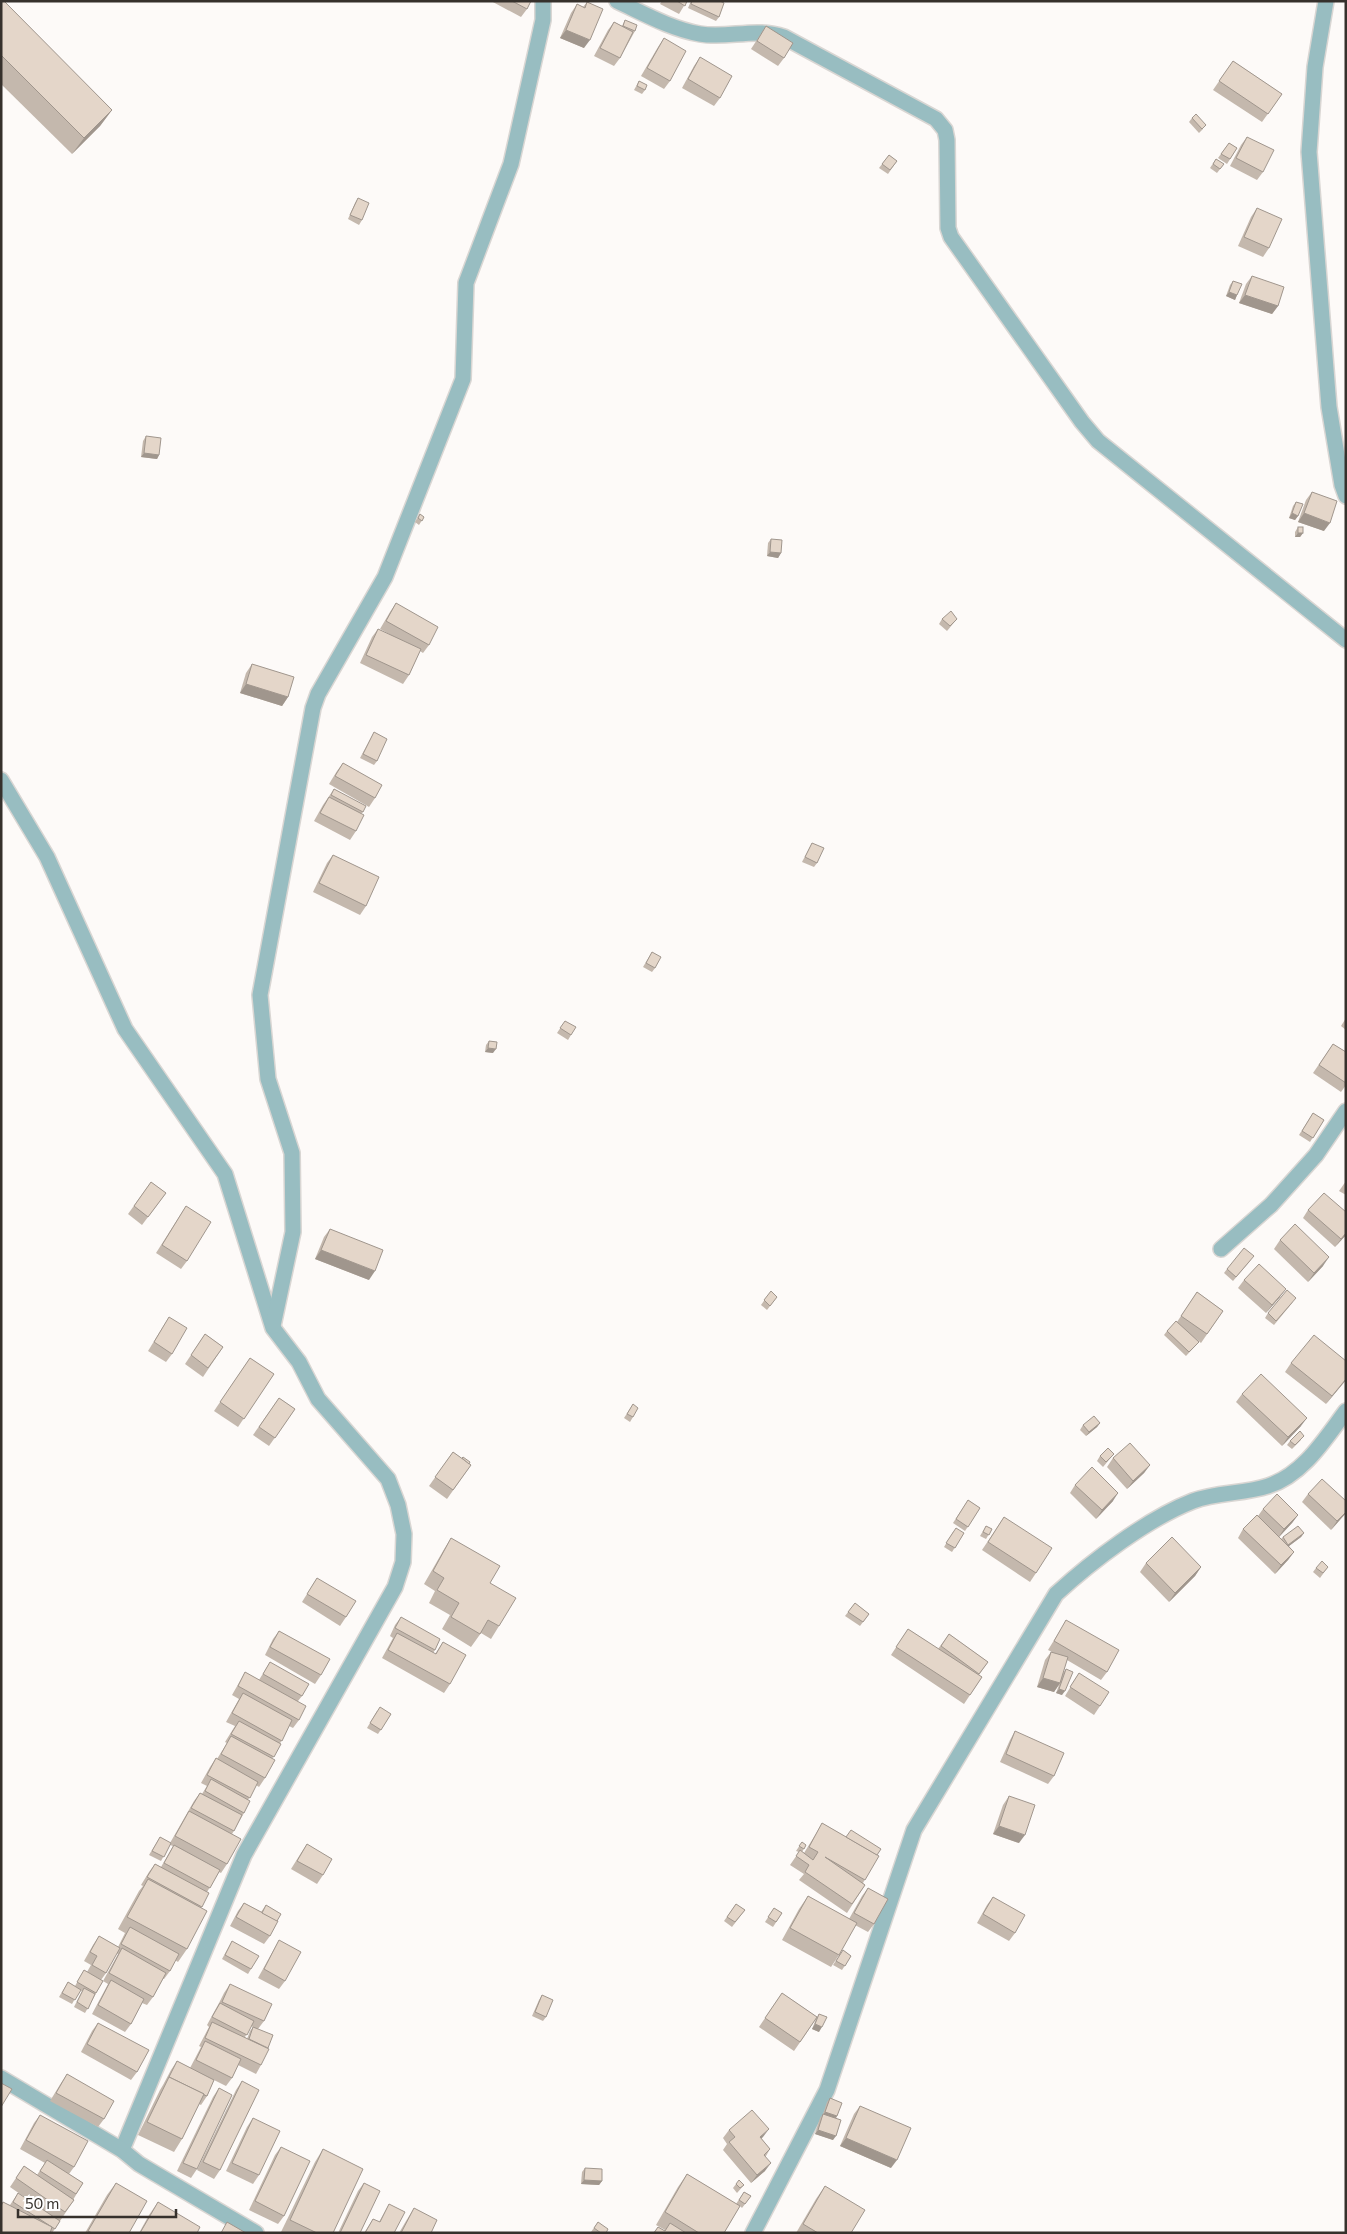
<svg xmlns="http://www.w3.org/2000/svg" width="1347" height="2234" font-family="Commissioner,sans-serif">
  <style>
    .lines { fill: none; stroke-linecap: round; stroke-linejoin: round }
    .minor-casing { stroke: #d9d6d3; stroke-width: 18 }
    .minor { stroke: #98bdc1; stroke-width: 15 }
    .wall { fill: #c4b8ad; fill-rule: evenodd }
    .shaded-wall { fill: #a0968d }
    .building { fill: #e4d6c9; stroke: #a0968d }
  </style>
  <rect width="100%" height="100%" fill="#fdfaf8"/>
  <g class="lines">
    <g class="minor-casing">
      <g id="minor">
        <path d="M617 1C643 13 671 29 700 34 728 39 755 27 784 37L936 119 945 130 947 140 948 228 951 237 1082 422 1098 441 1346 640"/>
        <polyline points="1326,1 1315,67 1309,152 1329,407 1342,485 1346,496"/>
        <polyline points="1,780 47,857 125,1029 225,1174 273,1328 299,1362 318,1399 388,1479 398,1505 404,1534 403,1562 395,1587 244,1855 122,2150"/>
        <polyline points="1221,1249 1271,1205 1316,1155 1346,1111"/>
        <polyline points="273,1326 293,1232 292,1153 268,1079 260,995 313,708 318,694 385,577 463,379 466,283 511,164 543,20 543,1"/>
        <polyline points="1,2078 122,2150 139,2164 256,2233"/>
        <path d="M753 2233 827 2090 914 1830 1056 1594C1092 1561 1147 1519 1193 1501 1217 1492 1244 1494 1268 1486 1303 1475 1325 1439 1346 1411"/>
      </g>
    </g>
    <use href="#minor" class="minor"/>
  </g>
  <g class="wall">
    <polygon points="1,1 112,110 100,126 72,154 1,84"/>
    <polygon points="491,1 531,1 527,9 521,17"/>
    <polygon points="662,1 687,1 679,14 660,4"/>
    <polygon points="691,1 720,1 719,17 716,21 688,8"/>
    <polygon points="587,2 584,48 560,38 571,13 577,4 583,7"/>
    <polygon points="625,20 635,31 620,58 614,66 594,56 608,30 614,22 622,26"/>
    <polygon points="766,26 784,58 778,66 751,49"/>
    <polygon points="664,38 670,81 664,89 641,76 658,47"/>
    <polygon points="700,57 720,98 714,106 682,88 694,66"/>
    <polygon points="1233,61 1282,94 1262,122 1213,90"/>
    <polygon points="639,81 645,90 642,94 634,90"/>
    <polygon points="1192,118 1203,129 1199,133 1189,122"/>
    <polygon points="1247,137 1263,172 1257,180 1230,166 1241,145"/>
    <polygon points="1229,143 1237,148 1227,164 1218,158"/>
    <polygon points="889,155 897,161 888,174 879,168"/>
    <polygon points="1216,159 1224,164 1217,173 1210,168"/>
    <polygon points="358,198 362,220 359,225 348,219 355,203"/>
    <polygon points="1257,208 1269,248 1263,257 1238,246 1251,217"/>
    <polygon points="1252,276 1278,306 1272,314 1239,303 1246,284"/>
    <polygon points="1233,281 1237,295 1235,300 1226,296 1230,285"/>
    <polygon points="146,436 159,455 157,459 141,457 143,441"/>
    <polygon points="1312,492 1324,531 1298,522 1306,500"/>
    <polygon points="1296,502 1298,516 1295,520 1289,518 1293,506"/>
    <polygon points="420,514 424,517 419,525 415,522"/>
    <polygon points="1298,527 1303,533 1300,537 1295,537 1295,532"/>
    <polygon points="771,539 781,553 778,558 767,556 768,543"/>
    <polygon points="396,603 429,645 423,653 420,651 409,675 403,684 360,663 372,637 378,629 391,635 380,629 390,612"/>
    <polygon points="942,619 957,619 947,631 939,624"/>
    <polygon points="252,664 288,697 282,706 240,693 246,673"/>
    <polygon points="374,732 377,761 374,765 360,758"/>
    <polygon points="343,763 375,798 369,807 329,784 337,771"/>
    <polygon points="334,789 363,812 361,814 356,831 350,840 314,821 323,805"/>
    <polygon points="812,843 817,863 814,867 802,862"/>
    <polygon points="333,855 366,906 360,915 313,892 327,863"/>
    <polygon points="652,952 655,968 652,972 643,967"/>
    <polygon points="1346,1018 1346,1030 1341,1026"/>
    <polygon points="565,1021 571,1035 568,1040 557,1033"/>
    <polygon points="489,1041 493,1053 485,1052 486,1045"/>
    <polygon points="1333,1044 1346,1052 1346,1085 1341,1092 1313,1073"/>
    <polygon points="1313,1113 1324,1120 1310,1142 1299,1135"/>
    <polygon points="1346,1181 1346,1195 1339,1191"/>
    <polygon points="151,1182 166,1193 142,1225 128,1214"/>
    <polygon points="186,1206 187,1261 181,1269 156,1253"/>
    <polygon points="1308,1210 1346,1235 1335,1247 1303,1218"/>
    <polygon points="330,1229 369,1280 315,1259 324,1237"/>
    <polygon points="1280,1240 1323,1266 1308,1282 1274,1249"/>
    <polygon points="1251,1260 1233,1281 1224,1273 1227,1269"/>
    <polygon points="1244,1280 1280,1297 1266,1313 1238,1288"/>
    <polygon points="771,1291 777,1297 767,1310 761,1305"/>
    <polygon points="1197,1292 1223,1311 1201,1343 1194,1337 1199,1342 1186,1356 1164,1335 1167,1331 1177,1322"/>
    <polygon points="1293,1302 1274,1325 1265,1318 1268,1313"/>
    <polygon points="169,1317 172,1354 166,1362 148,1351"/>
    <polygon points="205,1334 223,1347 203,1377 185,1364"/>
    <polygon points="250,1358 274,1374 238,1427 214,1411"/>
    <polygon points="1291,1363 1346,1380 1326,1404 1285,1372"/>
    <polygon points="1242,1394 1301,1426 1282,1446 1236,1402"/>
    <polygon points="279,1398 295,1409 269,1446 253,1435"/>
    <polygon points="633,1404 633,1417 630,1422 624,1418"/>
    <polygon points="1100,1423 1097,1427 1086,1436 1080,1430 1083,1425"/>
    <polygon points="1301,1440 1292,1449 1287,1445 1290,1441"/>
    <polygon points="453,1452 471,1465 447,1499 429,1486"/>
    <polygon points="1114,1454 1103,1467 1097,1461 1100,1456"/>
    <polygon points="1113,1458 1150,1465 1144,1473 1127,1489 1107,1467"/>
    <polygon points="1075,1485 1113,1501 1096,1519 1070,1493"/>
    <polygon points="1308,1494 1346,1501 1346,1513 1331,1530 1302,1502"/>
    <polygon points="968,1500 980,1508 965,1531 953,1523"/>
    <polygon points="1263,1509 1298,1515 1292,1523 1279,1537 1281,1539 1283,1537 1304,1533 1301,1537 1289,1546 1294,1552 1288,1560 1275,1574 1238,1538 1243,1529 1258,1516"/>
    <polygon points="1004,1517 1036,1573 1030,1582 982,1550"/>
    <polygon points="986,1526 992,1529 986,1539 980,1536"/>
    <polygon points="953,1532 964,1533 952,1552 944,1547"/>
    <polygon points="451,1538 490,1583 499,1626 491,1639 481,1633 471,1647 442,1629 450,1615 429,1603 435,1591 424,1584 443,1551"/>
    <polygon points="1146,1563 1201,1567 1195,1576 1169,1602 1140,1572"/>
    <polygon points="1328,1567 1320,1578 1313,1572 1316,1568"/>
    <polygon points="317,1578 346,1617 340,1626 302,1602"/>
    <polygon points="855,1603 869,1614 860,1626 845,1616"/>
    <polygon points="401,1617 435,1650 433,1653 435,1654 443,1642 450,1684 444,1693 382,1658 393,1638 390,1636 395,1625"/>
    <polygon points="1066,1620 1107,1672 1101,1680 1067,1660 1061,1679 1063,1673 1066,1669 1062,1695 1056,1693 1059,1685 1054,1692 1037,1687 1045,1660 1051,1652 1052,1652 1048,1650 1061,1629"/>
    <polygon points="908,1629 938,1649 949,1634 988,1662 979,1675 982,1677 964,1704 891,1655"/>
    <polygon points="279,1631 321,1675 315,1684 265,1655 273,1639"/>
    <polygon points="270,1662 302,1696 298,1701 299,1720 293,1728 289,1726 272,1759 265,1778 259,1787 256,1785 248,1800 244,1813 232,1834 227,1864 221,1873 219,1872 207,1892 187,1949 178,1962 175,1960 170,1971 164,1979 163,1979 153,1997 147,2005 142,2003 131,2024 125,2032 92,2014 108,1984 103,1981 118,1954 116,1953 106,1973 101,1980 103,1981 85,2013 74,2007 82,1991 80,1990 72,2004 59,1997 68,1982 75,1986 84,1970 87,1972 91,1965 84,1961 93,1945 99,1936 118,1947 125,1933 118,1929 139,1891 143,1886 141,1885 149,1872 155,1864 161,1867 173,1846 170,1845 161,1861 149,1855 160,1837 170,1843 194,1801 200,1793 202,1794 207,1786 201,1783 210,1767 216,1758 217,1759 227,1743 225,1742 235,1726 226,1722 239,1699 232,1695 240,1681 245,1672 259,1680"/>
    <polygon points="1079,1673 1100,1706 1094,1715 1065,1696"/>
    <polygon points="377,1711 391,1714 378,1734 367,1728"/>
    <polygon points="1015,1731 1054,1776 1048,1784 1000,1762 1010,1740"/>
    <polygon points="1009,1796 1019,1843 993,1834 1003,1805"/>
    <polygon points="822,1823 877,1855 863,1883 865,1885 847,1913 799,1880 804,1874 790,1865 799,1852 796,1851 802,1842 806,1845 802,1852 804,1853 817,1832"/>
    <polygon points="307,1844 323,1875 317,1884 291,1869 301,1853"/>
    <polygon points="868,1888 874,1924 868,1932 855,1925 839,1955 831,1967 782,1940 799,1909 808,1896 849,1919 862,1896"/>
    <polygon points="993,1897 1015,1933 1009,1941 977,1923 987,1905"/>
    <polygon points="244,1903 261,1912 266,1905 270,1936 264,1944 230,1926 238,1911"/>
    <polygon points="736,1904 745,1910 732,1927 724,1921"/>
    <polygon points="774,1908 782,1913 773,1927 765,1922"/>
    <polygon points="279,1940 285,1981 279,1989 258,1978 274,1949"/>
    <polygon points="232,1941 251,1969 248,1974 222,1959"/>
    <polygon points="843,1950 851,1956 842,1970 833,1965"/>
    <path d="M230 1984 264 2021 258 2029 261 2065 256 2074 238 2065 232 2078 226 2086 214 2080 207 2096 201 2105 199 2104 182 2139 174 2152 138 2135 160 2090 163 2085 171 2070 177 2061 190 2068 201 2047 199 2046 209 2027 207 2025 214 2012 219 2003 224 1993ZM251 2026 253 2027 250 2031 247 2039 245 2037Z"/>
    <polygon points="782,1993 817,2017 819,2014 819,2032 812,2029 816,2019 794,2051 759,2027"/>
    <polygon points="542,1995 546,2017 543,2021 532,2016 539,2000"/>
    <polygon points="98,2023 137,2072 131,2080 81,2052 92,2031"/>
    <polygon points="67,2074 104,2119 98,2127 50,2101 61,2083"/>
    <polygon points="242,2081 220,2170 214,2179 197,2170 236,2090"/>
    <polygon points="219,2088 197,2169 191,2178 177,2171 213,2097"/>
    <polygon points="830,2098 837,2116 836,2119 833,2140 815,2134 820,2118 823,2114 827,2102"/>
    <polygon points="860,2106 891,2168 840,2146 854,2114"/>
    <polygon points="40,2115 74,2167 69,2174 83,2183 73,2200 74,2200 52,2233 1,2233 1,2205 3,2202 10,2205 18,2193 53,2217 10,2187 24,2166 37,2175 45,2163 20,2149 34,2123"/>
    <polygon points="253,2118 259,2175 253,2184 226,2171 247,2127"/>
    <polygon points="729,2130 763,2137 761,2138 770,2149 766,2156 765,2171 751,2183 723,2150 727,2144 723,2138"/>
    <polygon points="281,2147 284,2216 278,2224 249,2210 275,2155"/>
    <polygon points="323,2149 333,2233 281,2232 315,2162"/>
    <polygon points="585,2168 602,2181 599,2185 581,2184 582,2172"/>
    <polygon points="687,2174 736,2204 744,2192 751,2196 742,2208 740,2206 724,2233 653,2233 658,2227 664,2231 665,2230 656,2225 678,2187"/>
    <polygon points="116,2183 129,2233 85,2233 107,2195"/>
    <polygon points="364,2183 360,2233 338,2233 358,2191"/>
    <polygon points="736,2184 744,2185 737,2193 733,2188"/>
    <polygon points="825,2186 851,2233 796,2233 816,2199"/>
    <polygon points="158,2202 197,2233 139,2233 149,2215"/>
    <polygon points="389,2204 394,2233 364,2233 373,2219 379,2222"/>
    <polygon points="414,2208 431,2233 399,2233 406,2221"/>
    <polygon points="598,2222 606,2233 591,2232"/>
  </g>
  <g class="shaded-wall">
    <polygon points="566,30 590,40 584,48 560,38"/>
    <polygon points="112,110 100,126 72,154 84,138"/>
    <polygon points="1229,292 1237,295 1235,300 1226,296"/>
    <polygon points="1245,295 1278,306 1272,314 1239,303"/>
    <polygon points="144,453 159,455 157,459 141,457"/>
    <polygon points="1292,513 1298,516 1295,520 1289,518"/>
    <polygon points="1304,513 1330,523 1324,531 1298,522"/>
    <polygon points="1298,533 1303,533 1300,537 1295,537"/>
    <polygon points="770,552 781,553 778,558 767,556"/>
    <polygon points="246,684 288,697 282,706 240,693"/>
    <polygon points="488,1048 496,1049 493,1053 485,1052"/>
    <polygon points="1346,1233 1346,1235 1335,1247 1341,1239"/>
    <polygon points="321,1250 375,1271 369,1280 315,1259"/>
    <polygon points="1329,1257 1323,1266 1308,1282 1314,1273"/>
    <polygon points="1286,1289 1280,1297 1266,1313 1272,1305"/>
    <polygon points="1346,1379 1346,1380 1326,1404 1332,1396"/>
    <polygon points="1307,1418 1301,1426 1282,1446 1288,1437"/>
    <polygon points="1100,1423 1097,1427 1086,1436 1089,1432"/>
    <polygon points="1150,1465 1144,1473 1127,1489 1133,1481"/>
    <polygon points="1118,1493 1113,1501 1096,1519 1102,1510"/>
    <polygon points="1346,1512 1346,1513 1331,1530 1337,1521"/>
    <polygon points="1298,1515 1292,1523 1278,1538 1284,1529"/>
    <polygon points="1304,1533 1301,1537 1285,1549 1288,1545"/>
    <polygon points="1294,1552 1288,1560 1275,1574 1281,1565"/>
    <polygon points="1201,1567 1195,1576 1169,1602 1175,1593"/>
    <polygon points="1043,1678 1060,1683 1054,1692 1037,1687"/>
    <polygon points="1059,1689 1065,1691 1062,1695 1056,1693"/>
    <polygon points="999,1826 1025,1835 1019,1843 993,1834"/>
    <polygon points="815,2024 822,2027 819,2032 812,2029"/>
    <polygon points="825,2112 837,2116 834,2120 822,2116"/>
    <polygon points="769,2129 763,2137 754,2145 760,2137"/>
    <polygon points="818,2130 836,2136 833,2140 815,2134"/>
    <polygon points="846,2138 897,2160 891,2168 840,2146"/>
    <polygon points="771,2163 765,2171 751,2183 757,2175"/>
    <polygon points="584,2180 602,2181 599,2185 581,2184"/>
  </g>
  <g class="building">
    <polygon points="1,1 4,1 112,110 84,138 1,55"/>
    <polygon points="512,1 531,1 527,9"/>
    <polygon points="677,1 687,1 685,6"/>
    <polygon points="692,1 720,1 724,3 719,17 691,4"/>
    <polygon points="587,2 603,9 590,40 566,30 577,4 585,8"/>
    <polygon points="625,20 637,25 635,31 623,26"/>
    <polygon points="614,22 633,32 620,58 600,48"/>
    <polygon points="766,26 793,43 784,58 757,41"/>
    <polygon points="664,38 686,51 670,81 647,68"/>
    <polygon points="700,57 732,76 720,98 688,79"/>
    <polygon points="1233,61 1282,94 1268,114 1219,81"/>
    <polygon points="639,81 647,85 645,90 637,86"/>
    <polygon points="1196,114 1206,125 1202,129 1192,118"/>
    <polygon points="1247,137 1274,150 1263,172 1236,158"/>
    <polygon points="1229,143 1237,148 1230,159 1221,154"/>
    <polygon points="889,155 897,161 890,170 882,164"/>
    <polygon points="1216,159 1224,164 1220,169 1213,164"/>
    <polygon points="358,198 369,203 362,220 350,215"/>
    <polygon points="1257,208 1282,219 1269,248 1244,237"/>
    <polygon points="1252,276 1284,287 1278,306 1245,295"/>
    <polygon points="1233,281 1242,284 1237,295 1229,292"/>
    <polygon points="146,436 161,438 159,455 144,453"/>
    <polygon points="1312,492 1337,501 1330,523 1304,513"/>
    <polygon points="1296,502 1303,504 1298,516 1292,513"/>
    <polygon points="420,514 424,517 422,521 418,518"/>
    <rect x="1298" y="527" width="5" height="6"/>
    <polygon points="771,539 782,540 781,553 770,552"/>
    <polygon points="396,603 438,627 429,645 386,621"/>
    <polygon points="951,611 957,619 950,626 942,619"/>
    <polygon points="378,629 421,649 409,675 366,655"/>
    <polygon points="252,664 294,677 288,697 246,684"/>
    <polygon points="374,732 387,739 377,761 363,754"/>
    <polygon points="343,763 382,785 375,798 335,776"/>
    <polygon points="334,789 366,806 363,812 331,795"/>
    <polygon points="329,797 364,815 356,831 320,813"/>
    <polygon points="812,843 824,848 817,863 805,857"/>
    <polygon points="333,855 379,877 366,906 319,883"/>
    <polygon points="652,952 661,957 655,968 646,963"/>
    <polygon points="565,1021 576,1027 571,1035 560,1028"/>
    <polygon points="489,1041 497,1042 496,1049 488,1048"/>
    <polygon points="1333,1044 1346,1052 1346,1083 1319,1065"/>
    <polygon points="1313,1113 1324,1120 1313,1138 1302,1131"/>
    <polygon points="151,1182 166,1193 148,1217 134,1206"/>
    <polygon points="1324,1193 1346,1212 1346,1233 1341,1239 1308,1210"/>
    <polygon points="186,1206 211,1222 187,1261 162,1245"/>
    <polygon points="1295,1224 1329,1257 1314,1273 1280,1240"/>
    <polygon points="330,1229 383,1250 375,1271 321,1250"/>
    <polygon points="1244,1248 1254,1256 1236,1277 1227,1269"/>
    <polygon points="1259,1264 1286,1289 1272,1305 1244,1280"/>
    <polygon points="1287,1290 1296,1298 1276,1321 1268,1313"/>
    <polygon points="771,1291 777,1297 770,1306 764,1300"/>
    <polygon points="1197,1292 1223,1311 1207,1334 1181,1316"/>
    <polygon points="169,1317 187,1328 172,1354 154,1342"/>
    <polygon points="1176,1321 1199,1342 1189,1352 1167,1331"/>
    <polygon points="205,1334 223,1347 208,1368 191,1355"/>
    <polygon points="1314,1335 1346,1361 1346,1379 1332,1396 1291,1363"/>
    <polygon points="250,1358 274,1374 244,1419 220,1402"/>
    <polygon points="1261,1374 1307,1418 1288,1437 1242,1394"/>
    <polygon points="279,1398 295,1409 275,1438 259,1427"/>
    <polygon points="633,1404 638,1408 633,1417 627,1414"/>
    <polygon points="1094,1416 1100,1423 1089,1432 1083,1425"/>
    <polygon points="1300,1431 1304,1436 1295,1445 1290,1441"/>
    <polygon points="1130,1443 1150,1465 1133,1481 1113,1458"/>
    <polygon points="1108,1448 1114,1454 1106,1462 1100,1456"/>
    <polygon points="453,1452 471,1465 453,1490 435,1477"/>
    <polygon points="463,1457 470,1462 469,1464 462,1458"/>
    <polygon points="1092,1467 1118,1493 1102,1510 1075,1485"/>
    <polygon points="1322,1479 1346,1501 1346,1512 1337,1521 1308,1494"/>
    <polygon points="1277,1494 1298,1515 1284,1529 1263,1509"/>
    <polygon points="968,1500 980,1508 968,1527 956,1519"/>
    <polygon points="1257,1515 1294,1552 1281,1565 1243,1529"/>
    <polygon points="1004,1517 1052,1548 1036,1573 988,1542"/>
    <polygon points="986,1526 992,1529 989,1535 983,1532"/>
    <polygon points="1298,1526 1304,1533 1288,1545 1283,1537"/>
    <polygon points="956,1528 964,1533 955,1548 946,1543"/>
    <polygon points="1172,1537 1201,1567 1175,1593 1146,1563"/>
    <polygon points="451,1538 500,1566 490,1583 516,1598 499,1626 488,1620 480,1634 451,1617 459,1603 437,1590 444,1578 433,1571"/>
    <polygon points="1322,1561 1328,1567 1323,1573 1316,1568"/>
    <polygon points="317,1578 356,1601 346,1617 307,1594"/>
    <polygon points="855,1603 869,1614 863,1622 848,1612"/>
    <polygon points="401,1617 440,1639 435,1650 395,1628"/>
    <polygon points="1066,1620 1119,1650 1107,1672 1054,1641"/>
    <polygon points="908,1629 982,1677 970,1695 896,1647"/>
    <polygon points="279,1631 330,1659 321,1675 270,1647"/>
    <polygon points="397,1633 436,1654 443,1642 466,1655 450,1684 388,1650"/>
    <polygon points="949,1634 988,1662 979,1674 941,1646"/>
    <polygon points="1051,1652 1068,1657 1060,1683 1043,1678"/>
    <polygon points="270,1662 309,1684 302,1696 263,1674"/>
    <polygon points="1066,1669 1073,1672 1065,1691 1059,1689"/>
    <polygon points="245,1672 306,1706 299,1720 238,1686"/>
    <polygon points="1079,1673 1109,1692 1100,1706 1070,1687"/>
    <polygon points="243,1693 292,1720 282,1741 232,1713"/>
    <polygon points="380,1707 391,1714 381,1730 370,1723"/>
    <polygon points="239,1721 281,1744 274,1757 231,1734"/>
    <polygon points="1015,1731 1064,1753 1054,1776 1006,1754"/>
    <polygon points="231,1736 275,1760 265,1778 221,1754"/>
    <polygon points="216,1758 258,1782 250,1798 207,1775"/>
    <polygon points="211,1779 250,1801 244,1813 205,1791"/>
    <polygon points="200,1793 242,1815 234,1831 191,1808"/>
    <polygon points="1009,1796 1035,1805 1025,1835 999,1826"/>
    <polygon points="189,1811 241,1839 227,1864 175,1836"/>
    <polygon points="822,1823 879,1856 865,1880 825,1857 865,1885 852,1904 805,1872 809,1865 796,1856 800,1850 813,1860 818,1852 809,1847"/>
    <polygon points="851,1830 881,1849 877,1855 846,1837"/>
    <polygon points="160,1837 171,1843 164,1857 152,1851"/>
    <polygon points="802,1842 806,1845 804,1849 799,1846"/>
    <polygon points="307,1844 332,1859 323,1875 297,1861"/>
    <polygon points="174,1845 220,1870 210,1888 164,1863"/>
    <polygon points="155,1864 209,1893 202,1907 147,1877"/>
    <polygon points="148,1879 207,1911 187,1949 127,1917"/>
    <polygon points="868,1888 888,1899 874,1924 854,1913"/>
    <polygon points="808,1896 857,1923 839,1955 790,1928"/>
    <polygon points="993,1897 1025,1915 1015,1933 983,1914"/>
    <polygon points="244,1903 278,1921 270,1936 236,1917"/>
    <polygon points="736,1904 745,1910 735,1922 727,1917"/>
    <polygon points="266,1905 281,1914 277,1921 262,1913"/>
    <polygon points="774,1908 782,1913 776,1922 768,1917"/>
    <polygon points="130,1927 179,1954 170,1971 121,1944"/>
    <polygon points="99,1936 120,1948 106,1973 92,1965 97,1956 90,1952"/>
    <polygon points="279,1940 301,1952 285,1981 264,1969"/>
    <polygon points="232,1941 259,1956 251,1969 225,1955"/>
    <polygon points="122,1948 166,1973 153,1997 109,1973"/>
    <polygon points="843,1950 851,1956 845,1966 836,1961"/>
    <polygon points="84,1970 103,1981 96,1993 77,1982"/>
    <polygon points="111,1980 144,1999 131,2024 98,2005"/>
    <polygon points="68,1982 81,1990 75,2000 62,1993"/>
    <polygon points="230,1984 272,2004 264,2021 222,2002"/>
    <polygon points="84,1988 95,1994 88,2009 77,2002"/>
    <polygon points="782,1993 817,2017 800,2042 765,2018"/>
    <polygon points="542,1995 553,2000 546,2017 535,2012"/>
    <polygon points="220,2003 254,2021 247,2035 212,2017"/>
    <polygon points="819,2014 827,2017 822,2027 815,2024"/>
    <polygon points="212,2022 269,2049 261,2065 205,2038"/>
    <polygon points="98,2023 149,2050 137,2072 87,2044"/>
    <polygon points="253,2027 273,2035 268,2048 249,2039"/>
    <polygon points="205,2041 241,2059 232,2078 196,2060"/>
    <polygon points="177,2061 214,2080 207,2096 204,2095 204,2094 169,2077"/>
    <polygon points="67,2074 114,2101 104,2119 56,2093"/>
    <polygon points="169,2077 204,2094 182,2139 147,2122"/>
    <polygon points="242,2081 259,2090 220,2170 203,2162"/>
    <polygon points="1,2083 12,2089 1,2107"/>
    <polygon points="219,2088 232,2095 197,2169 183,2163"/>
    <polygon points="830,2098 842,2103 837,2116 825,2112"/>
    <polygon points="860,2106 911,2128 897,2160 846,2138"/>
    <polygon points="752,2110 769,2129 760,2137 770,2149 764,2155 771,2163 757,2175 729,2142 735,2137 729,2130"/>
    <polygon points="823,2114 841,2120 836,2136 818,2130"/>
    <polygon points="40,2115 88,2141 74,2167 26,2140"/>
    <polygon points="253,2118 280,2131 259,2175 232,2163"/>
    <polygon points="281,2147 310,2161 284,2216 255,2201"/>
    <polygon points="323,2149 363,2169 333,2233 317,2233 290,2220"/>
    <polygon points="47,2160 83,2183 76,2194 40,2171"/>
    <polygon points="24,2166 74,2200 65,2212 16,2178"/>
    <polygon points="585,2168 602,2169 602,2181 584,2180"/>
    <polygon points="687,2174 740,2206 724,2233 699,2233 665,2212"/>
    <polygon points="739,2180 744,2185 740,2188 736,2184"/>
    <polygon points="116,2183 147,2201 129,2233 92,2233 88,2231"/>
    <polygon points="364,2183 380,2191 360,2233 340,2233"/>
    <polygon points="825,2186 865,2210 851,2233 818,2233 803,2224"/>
    <polygon points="744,2192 751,2196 745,2204 739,2200"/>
    <polygon points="18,2193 60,2221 55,2229 13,2202"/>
    <polygon points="3,2202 52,2227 50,2233 1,2233 1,2206"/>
    <polygon points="158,2202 200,2227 197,2233 140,2233"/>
    <polygon points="389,2204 405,2212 394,2233 365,2233 373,2219 380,2222"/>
    <polygon points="414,2208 437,2220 431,2233 401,2233"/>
    <polygon points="227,2222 246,2233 221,2233"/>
    <polygon points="598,2222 608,2229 606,2233 601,2233 594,2228"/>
    <polygon points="670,2223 686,2233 654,2233 658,2227 665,2231"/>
  </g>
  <rect width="1347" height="2234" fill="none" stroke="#36312c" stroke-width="5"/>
  <path d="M18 2209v8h158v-8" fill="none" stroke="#36312c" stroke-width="2.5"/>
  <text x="25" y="2209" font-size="15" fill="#36312c" stroke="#ffffff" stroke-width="4" paint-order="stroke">50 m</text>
</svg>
